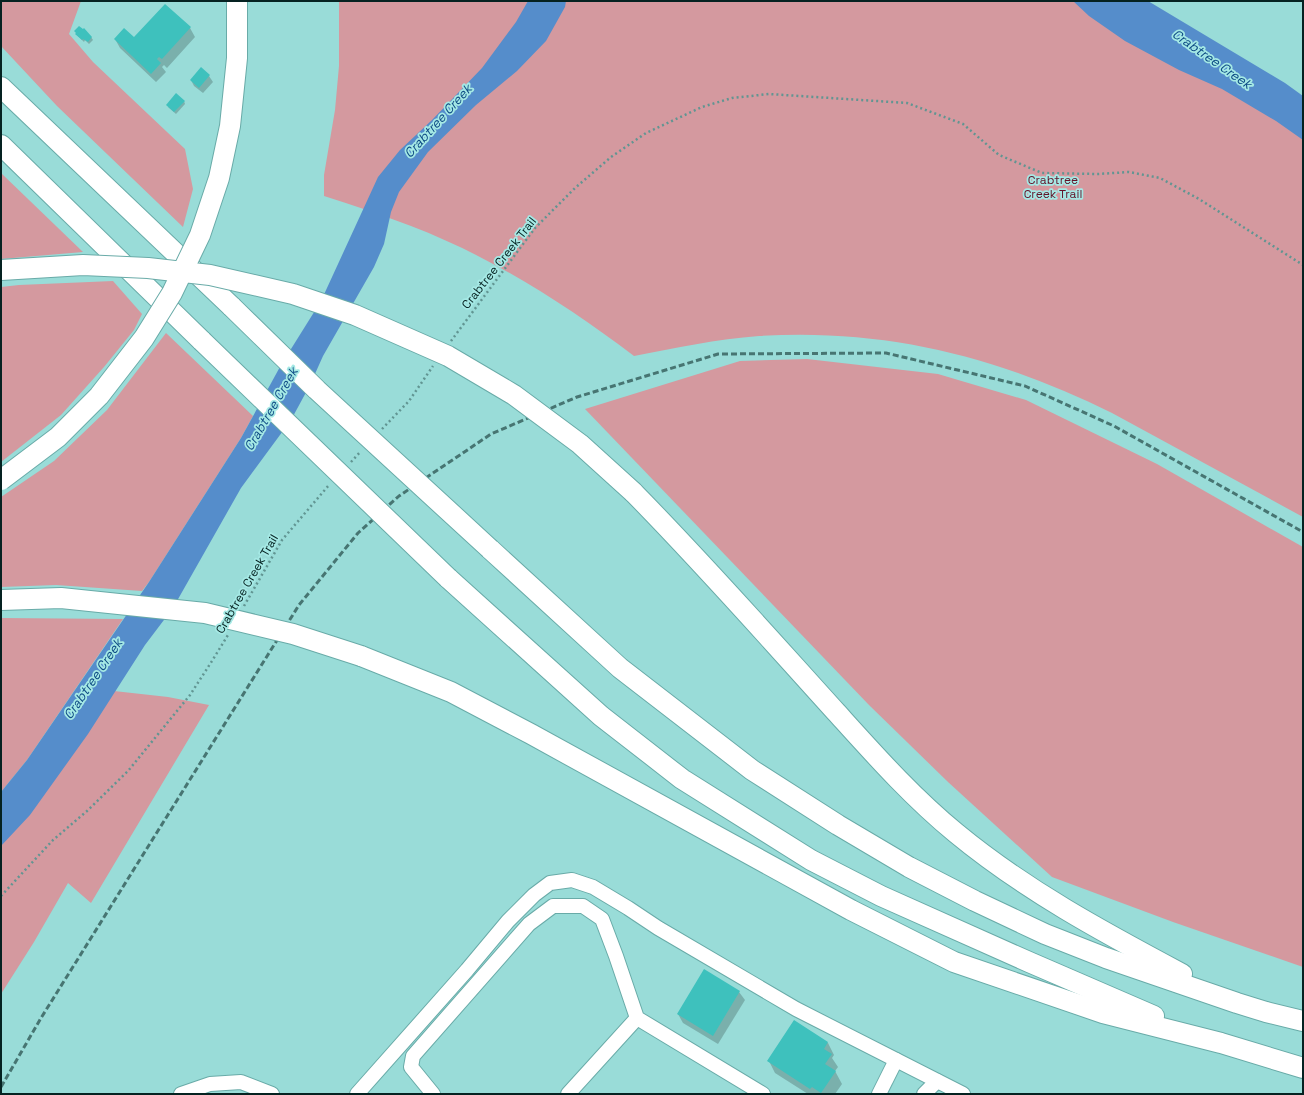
<svg xmlns="http://www.w3.org/2000/svg" width="1304" height="1095" font-family="'Space Grotesk',sans-serif">
  <style>
    .green { fill: #d4999f }
    .water { fill: #558dcb }
    .shadow { fill: #0003 }
    .building { fill: #3ec1bd }
    .lines { fill: none; stroke-linecap: round; stroke-linejoin: round }
    .minor-casing { stroke: #69aba8; stroke-width: 16 }
    .highway-casing { stroke: #69aba8; stroke-width: 22 }
    .path { stroke: #619592; stroke-width: 2.5; stroke-dasharray: 2 3; stroke-linecap: butt }
    .minor { stroke: #fff; stroke-width: 14 }
    .highway { stroke: #fff; stroke-width: 20 }
    .rail { stroke: #477572; stroke-width: 3; stroke-dasharray: 6 3; stroke-linecap: butt }
    .highway-bridge-casing { stroke: #69aba8; stroke-width: 22; stroke-linecap: butt }
    .highway-bridge { stroke: #fff; stroke-width: 20 }
    .labels { text-anchor: middle; dominant-baseline: central; stroke-width: 3.5; stroke-linejoin: round; paint-order: stroke }
    .park-label { font-size: 12px; fill: #631227; stroke: #a5e9e5 }
    .street-label { font-size: 12px; fill: #052221; stroke: #a5e9e5 }
    .water-label { font-size: 13px; font-style: italic; fill: #0e4c85; stroke: #a5e9e5 }
  </style>
  <rect width="100%" height="100%" fill="#99dcd8"/>
  <g class="green">
    <polygon points="1,1 81,1 69,34 93,62 185,149 193,189 183,227 57,106 1,46"/>
    <path d="M339 1H1120L1303 121V517L1112 413C999 357 886 328 759 336 717 339 675 348 634 356 565 304 492 257 411 226 382 215 353 205 324 196V175L335 110 339 66Z"/>
    <polygon points="1,173 83,252 1,259"/>
    <polygon points="113,281 142,314 134,330 104,367 61,415 1,462 1,287 19,285"/>
    <polygon points="166,333 253,416 241,438 149,582 142,591 56,585 1,587 1,497 54,461 107,410"/>
    <polygon points="807,359 938,374 1026,400 1157,464 1303,547 1303,967 1173,922 1052,877 948,782 869,705 585,409 740,361"/>
    <polygon points="1,618 123,619 27,760 1,792"/>
    <polygon points="105,690 168,697 209,705 91,903 68,883 34,942 1,994 1,813"/>
  </g>
  <g class="water">
    <polygon points="528,1 566,1 565,7 546,41 517,71 476,105 428,152 399,192 391,212 384,244 374,267 323,356 310,385 291,420 241,488 173,608 145,645 88,734 30,815 1,846 1,792 27,760 149,582 241,438 281,365 321,301 378,177 400,150 432,120 482,68 516,22"/>
    <polygon points="1073,1 1148,1 1285,83 1303,96 1303,140 1276,121 1222,89 1179,70 1125,41 1089,16"/>
  </g>
  <g class="shadow">
    <polygon points="165,5 190,28 195,37 167,68 164,65 162,67 166,72 156,82 120,48 115,39 134,39"/>
    <polygon points="76,34 91,37 93,40 89,44 85,40 84,42"/>
    <polygon points="201,69 209,76 213,82 203,93 194,86 191,80"/>
    <polygon points="184,101 185,104 176,114 168,107"/>
    <polygon points="739,992 745,1000 718,1044 683,1023 678,1014"/>
    <polygon points="794,1021 828,1043 834,1055 832,1058 838,1067 835,1071 842,1084 835,1094 808,1094 775,1073 769,1061"/>
  </g>
  <g class="building">
    <polygon points="165,4 191,27 162,59 159,57 157,59 161,63 151,74 114,39 124,28 134,37"/>
    <polygon points="79,26 83,29 84,28 92,37 88,42 83,39 82,40 75,34 76,33 74,31"/>
    <polygon points="201,67 210,75 199,88 190,80"/>
    <polygon points="176,93 185,101 174,112 166,105"/>
    <polygon points="704,969 740,991 713,1036 677,1014"/>
    <polygon points="794,1020 828,1042 824,1049 832,1054 825,1064 836,1071 821,1093 812,1087 810,1089 767,1061"/>
  </g>
  <g class="lines">
    <g class="minor-casing">
      <g id="minor">
        <polyline points="181,1094 210,1084 241,1082 272,1094"/>
        <polyline points="357,1094 467,970 508,921 534,895 550,883 572,880 593,887 628,908 658,928 796,1009 963,1094"/>
        <polyline points="433,1094 411,1067 413,1056 529,924 553,906 583,906 602,919 616,956 637,1018 763,1094"/>
        <polyline points="568,1094 637,1018"/>
        <polyline points="879,1094 896,1060"/>
        <polyline points="924,1094 937,1081"/>
      </g>
    </g>
    <g class="highway-casing">
      <g id="highway">
        <polyline points="1,87 232,307"/>
        <polyline points="1,145 202,341"/>
        <path d="M633 492C703 563 769 638 836 712 874 754 912 797 956 833 1025 890 1103 932 1182 974"/>
        <polyline points="490,549 620,668 752,770 838,825 909,867 975,901 1045,934 1106,958 1237,1003 1266,1012 1303,1021"/>
        <polyline points="448,578 601,716 682,779 811,860 881,896 1029,962 1154,1016"/>
        <polyline points="361,656 451,692 531,734 851,910 954,962 1103,1013 1221,1043 1303,1068"/>
      </g>
    </g>
    <g class="path">
      <polyline points="451,341 535,228 575,188 611,157 646,133 702,107 732,98 769,94 907,103 963,124 999,155 1042,173 1098,174 1129,172 1160,178 1199,199 1303,265"/>
      <polyline points="382,429 409,401 433,366"/>
      <polyline points="351,462 361,451"/>
      <polyline points="244,606 282,540 329,485"/>
      <polyline points="1,896 53,840 87,811 128,771 190,695 212,661 228,635"/>
    </g>
    <use href="#minor" class="minor"/>
    <use href="#highway" class="highway"/>
    <polyline class="rail" points="1,1087 41,1018 299,605 358,533 399,496 491,434 577,397 718,354 886,353 1025,386 1114,426 1303,532"/>
    <g class="highway-bridge-casing">
      <g id="highway-bridge">
        <polyline points="1,270 83,265 148,268 210,275 293,294 355,315 448,356 514,395 580,444 633,492"/>
        <polyline points="232,307 317,390 490,549"/>
        <polyline points="202,341 448,578"/>
        <polyline points="1,480 58,437 99,396 144,338 172,293 200,235 219,178 230,126 237,58 237,1"/>
        <polyline points="1,600 61,598 205,613 293,634 361,656"/>
      </g>
    </g>
    <use href="#highway-bridge" class="highway-bridge"/>
  </g>
  <g class="labels">
    <g class="park-label">
      <text x="1053" y="180">Crabtree<tspan x="1053" dy="14">Creek Trail</tspan></text>
    </g>
    <g class="street-label">
      <text transform="translate(499 263) rotate(-52)">Crabtree Creek Trail</text>
      <text transform="translate(247 584) rotate(-60)">Crabtree Creek Trail</text>
    </g>
    <g class="water-label">
      <text transform="translate(1212 59) rotate(35)">Crabtree Creek</text>
      <text transform="translate(438 121) rotate(-48)">Crabtree Creek</text>
      <text transform="translate(271 409) rotate(-60)">Crabtree Creek</text>
      <text transform="translate(93 679) rotate(-56)">Crabtree Creek</text>
    </g>
  </g>
  <rect width="1304" height="1095" fill="none" stroke="#052221" stroke-width="4"/>
</svg>
